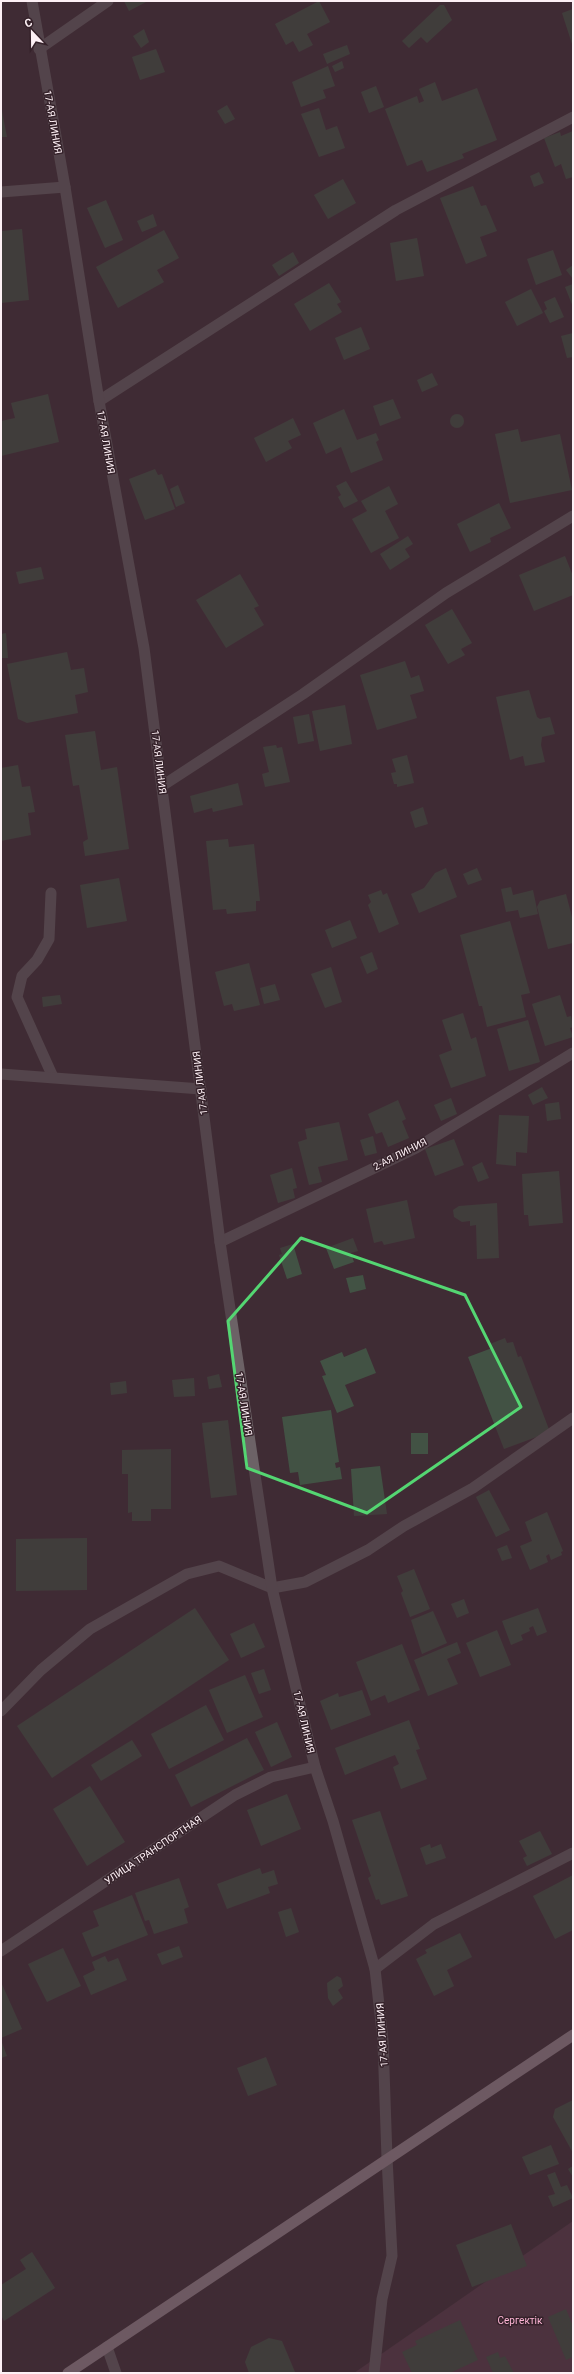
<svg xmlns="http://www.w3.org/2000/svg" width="574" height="2374" font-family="Roboto,sans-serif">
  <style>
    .green { fill: #5b3a49 }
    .building { fill: #425244 }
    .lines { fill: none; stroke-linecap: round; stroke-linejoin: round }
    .service { stroke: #6c6266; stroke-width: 11 }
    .minor { stroke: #6c6266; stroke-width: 11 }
    .tertiary { stroke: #6c6266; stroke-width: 11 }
    .primary { stroke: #a59199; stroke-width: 11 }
    .marked { fill: none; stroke: #54d672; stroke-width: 3; stroke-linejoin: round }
    .labels { text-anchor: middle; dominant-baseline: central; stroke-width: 3; stroke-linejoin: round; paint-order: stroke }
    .street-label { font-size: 10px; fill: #fdf0f5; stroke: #35222a }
    .park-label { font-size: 10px; fill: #feb5d5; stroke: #35222a }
  </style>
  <rect width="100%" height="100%" fill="#3f2c34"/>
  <polygon class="green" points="573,2221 573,2373 354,2373"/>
  <g class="building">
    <polygon points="124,1 148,1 129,11"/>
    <polygon points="319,1 330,22 307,34 313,45 299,52 293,41 286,45 275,24"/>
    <polygon points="440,5 444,5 452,20 427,43 421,37 409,48 402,41"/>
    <polygon points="573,9 573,47 562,13"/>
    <polygon points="144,29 149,42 141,48 133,36"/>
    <polygon points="347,45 350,54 327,64 323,54"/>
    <polygon points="156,49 165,72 140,80 132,57"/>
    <polygon points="342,61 344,68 335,72 332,66"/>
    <polygon points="328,66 335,86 323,90 326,98 301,107 292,82"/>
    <polygon points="435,82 442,101 477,88 497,140 462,154 464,158 427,172 422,160 407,166 385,109 417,96 419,103 424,101 419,89"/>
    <polygon points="376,86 384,107 369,113 361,92"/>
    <polygon points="227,105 235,119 225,124 217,111"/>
    <polygon points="1,106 7,137 1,137"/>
    <polygon points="319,108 326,130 337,126 345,148 319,157 301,114"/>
    <polygon points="573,131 573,177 566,179 561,164 555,167 544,138 560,132 561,136"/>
    <polygon points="539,172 544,183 534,187 530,176"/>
    <polygon points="343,179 356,203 328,219 314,195"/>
    <polygon points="473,186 481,206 486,205 497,231 480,237 487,256 466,264 440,198"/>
    <polygon points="106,200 123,240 105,248 87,208"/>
    <polygon points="153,214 157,226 142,232 137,221"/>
    <polygon points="22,229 29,300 1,303 1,231"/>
    <polygon points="164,230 179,258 157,270 164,282 118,308 96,267"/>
    <polygon points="417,238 424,276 396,281 390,243"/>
    <polygon points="553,250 562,275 536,285 527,259"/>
    <polygon points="293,252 299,263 279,276 272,265"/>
    <polygon points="573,265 573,279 566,270"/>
    <polygon points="329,283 341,302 337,304 342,312 310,331 294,304"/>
    <polygon points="573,284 573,307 565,287"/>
    <polygon points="531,289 543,313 517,326 505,302"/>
    <polygon points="555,297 564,317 550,323 544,311 547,309 544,302"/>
    <polygon points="361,327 370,349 344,360 335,338"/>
    <polygon points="573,333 573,357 567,358 561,336"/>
    <polygon points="432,373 438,385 422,392 417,380"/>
    <polygon points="48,394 59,442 1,456 1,421 15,418 11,403"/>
    <polygon points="393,399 401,418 380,426 373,406"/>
    <polygon points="344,409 357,440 376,433 379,440 376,442 383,460 351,473 341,447 326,454 313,423"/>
    <circle cx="457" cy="421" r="7"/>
    <polygon points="293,418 301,435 288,441 292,448 266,462 254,438"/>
    <polygon points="518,429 521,442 560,434 572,490 510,503 495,434"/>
    <polygon points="155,469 158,475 162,474 175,509 145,520 129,479"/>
    <polygon points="346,481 358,501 344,508 338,497 341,495 336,486"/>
    <polygon points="178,485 185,503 176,507 170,489"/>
    <polygon points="389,486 398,504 385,511 399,538 371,553 352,519 367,511 361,501"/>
    <polygon points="499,503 511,528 490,538 491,542 470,552 457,524"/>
    <polygon points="408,536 413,544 405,549 410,557 390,570 380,554"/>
    <polygon points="565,556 573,576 573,595 534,611 519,575"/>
    <polygon points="41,567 44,579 19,584 16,572"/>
    <polygon points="240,574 259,606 254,608 264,625 226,648 196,600"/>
    <polygon points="452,609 472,643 461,649 465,655 448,664 425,625"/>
    <polygon points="6,633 8,658 1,658 1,634"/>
    <polygon points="67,652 71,670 84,668 88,692 75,695 78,713 27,723 18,719 7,664"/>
    <polygon points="405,661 411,678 419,675 424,691 410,695 417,718 377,730 360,675"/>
    <polygon points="529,690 537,717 540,719 550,717 555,734 542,737 541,745 545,762 525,766 523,756 510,760 496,697"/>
    <polygon points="345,705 352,744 320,751 312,711"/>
    <polygon points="309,714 314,741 298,744 293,717"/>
    <polygon points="95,731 101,770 117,767 129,849 85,856 83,842 88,839 79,785 73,786 65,735"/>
    <polygon points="276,745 277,748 282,747 290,782 265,787 262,774 269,772 263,747"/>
    <polygon points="407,755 414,783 397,787 397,784 394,784 391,773 396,772 392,759"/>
    <polygon points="18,765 22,787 30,786 35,812 28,813 31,835 1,841 1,768"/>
    <polygon points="238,783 243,805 213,812 212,808 194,813 190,796"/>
    <polygon points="423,807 428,824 415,828 410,812"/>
    <polygon points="228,839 229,847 254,844 260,901 256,901 256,911 227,914 226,909 213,910 206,841"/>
    <polygon points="446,868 457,897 419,913 411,894 424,888 435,873"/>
    <polygon points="477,868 482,880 468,885 463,874"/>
    <polygon points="119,878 127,921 87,928 80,885"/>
    <polygon points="511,887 513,895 533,890 538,914 520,918 518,910 506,912 501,889"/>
    <polygon points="381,890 383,895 387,893 399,924 379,933 368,905 371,902 368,895"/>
    <polygon points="566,894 573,921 573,943 548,949 537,907 540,901"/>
    <polygon points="350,920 357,938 332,948 325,930"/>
    <polygon points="510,921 530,993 521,995 526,1017 487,1027 482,1006 479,1006 460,935"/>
    <polygon points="372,952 378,969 367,974 360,957"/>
    <polygon points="249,963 260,1005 234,1011 232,1004 224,1006 215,972"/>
    <polygon points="331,967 342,1002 325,1008 311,974"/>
    <polygon points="275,984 280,1000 264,1004 260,988"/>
    <polygon points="60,995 62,1004 43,1007 42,997"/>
    <polygon points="560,995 567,1017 571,1016 573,1027 570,1028 573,1037 545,1046 532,1004"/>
    <polygon points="463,1013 471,1039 476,1037 486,1076 451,1088 439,1055 452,1050 442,1020"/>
    <polygon points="528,1020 540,1062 509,1071 497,1029"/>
    <polygon points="542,1087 548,1098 533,1105 528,1095"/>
    <polygon points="451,1098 457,1114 441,1121 434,1105"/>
    <polygon points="398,1100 406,1119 402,1121 409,1138 388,1147 382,1132 376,1134 368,1114"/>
    <polygon points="559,1102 561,1119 547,1121 545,1104"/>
    <polygon points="499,1115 529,1116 527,1153 516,1152 516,1166 496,1164"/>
    <polygon points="339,1122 348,1160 318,1167 322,1182 309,1185 298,1142 307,1139 305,1129"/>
    <polygon points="373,1136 377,1153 365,1156 360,1140"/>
    <polygon points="454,1139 464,1165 435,1176 425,1149"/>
    <polygon points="482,1162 489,1178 478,1182 472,1167"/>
    <polygon points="292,1168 297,1188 293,1189 295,1198 278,1203 270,1175"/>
    <polygon points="559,1171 563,1223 529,1226 528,1215 524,1215 522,1174"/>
    <polygon points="407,1200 415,1238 384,1245 382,1241 374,1243 366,1209"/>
    <polygon points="497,1203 499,1258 477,1259 476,1225 470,1226 470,1221 462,1222 454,1217 453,1210 459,1206"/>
    <polygon points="353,1238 358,1251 351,1253 354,1262 334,1269 326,1248"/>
    <polygon points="293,1244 302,1274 287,1279 279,1255 282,1254 280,1248"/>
    <polygon points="363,1275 366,1289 350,1293 346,1278"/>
    <polygon points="505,1338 507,1343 513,1342 518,1357 521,1356 550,1432 504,1449 468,1357 492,1348 490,1344"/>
    <polygon points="366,1348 376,1373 345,1385 354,1406 337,1413 322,1376 326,1375 320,1361 342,1352 344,1357"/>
    <polygon points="219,1374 222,1387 209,1389 207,1377"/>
    <polygon points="194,1378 195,1396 174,1397 172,1380"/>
    <polygon points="126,1381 127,1393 111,1395 110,1383"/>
    <polygon points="331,1410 339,1462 335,1463 336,1468 340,1467 342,1479 300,1485 298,1472 290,1473 282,1417"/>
    <polygon points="228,1420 237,1495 211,1498 202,1423"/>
    <rect x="411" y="1433" width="17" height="21"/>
    <polygon points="171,1449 171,1509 151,1509 151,1521 132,1521 132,1512 128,1513 128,1474 122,1474 122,1450"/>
    <polygon points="380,1466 387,1514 354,1516 351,1469"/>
    <polygon points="489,1490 510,1530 496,1537 476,1497"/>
    <polygon points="547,1512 563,1551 561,1552 562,1555 551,1560 549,1554 546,1556 548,1562 530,1570 520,1546 532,1541 525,1522"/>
    <polygon points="87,1538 87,1590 16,1591 16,1539"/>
    <polygon points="507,1545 512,1558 502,1561 497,1549"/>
    <polygon points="414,1569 430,1609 410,1617 401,1593 403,1591 397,1576"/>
    <polygon points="464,1599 469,1613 457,1618 451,1604"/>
    <polygon points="195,1608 229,1660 52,1778 17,1726"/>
    <polygon points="538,1608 547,1632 537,1636 533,1626 529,1628 530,1631 521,1635 523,1640 511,1645 502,1621"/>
    <polygon points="433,1611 447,1643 422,1654 411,1620"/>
    <polygon points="254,1623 265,1647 241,1658 230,1634"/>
    <polygon points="497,1630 511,1665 480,1677 466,1643"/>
    <polygon points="457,1642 461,1653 447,1659 458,1684 428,1696 414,1660"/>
    <polygon points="402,1644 420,1690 388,1703 385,1695 371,1701 356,1662"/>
    <polygon points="264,1669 271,1690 259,1694 251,1673"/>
    <polygon points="245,1675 263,1717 227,1733 209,1690"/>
    <polygon points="362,1690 371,1715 331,1730 320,1701 338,1693 339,1697"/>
    <polygon points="206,1705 224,1740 169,1769 151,1734"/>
    <polygon points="409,1720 420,1749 416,1750 427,1779 401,1789 393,1767 399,1764 395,1755 345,1775 335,1748"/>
    <polygon points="277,1722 292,1757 271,1767 255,1732"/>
    <polygon points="247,1738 264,1770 191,1807 175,1775"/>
    <polygon points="132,1740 142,1756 101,1781 91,1765"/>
    <polygon points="90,1786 125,1842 87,1866 53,1809"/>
    <polygon points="287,1794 301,1829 261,1846 247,1810"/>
    <polygon points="380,1811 408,1896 381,1905 379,1899 376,1900 368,1878 371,1876 352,1820"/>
    <polygon points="540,1831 552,1854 527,1866 523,1858 527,1856 519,1841"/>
    <polygon points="430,1844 431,1848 441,1844 446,1858 426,1865 420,1848"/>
    <polygon points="260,1868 262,1874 274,1870 278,1884 268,1887 270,1893 227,1909 217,1884"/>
    <polygon points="573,1875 573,1930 555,1939 533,1896"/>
    <polygon points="179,1878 189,1907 184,1909 188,1923 154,1934 149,1920 145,1921 135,1893"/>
    <polygon points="132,1895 148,1935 92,1957 82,1933 99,1926 93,1911"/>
    <polygon points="291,1908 299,1932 286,1937 278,1912"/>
    <polygon points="460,1933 472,1957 447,1970 454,1986 434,1996 416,1959 427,1953 425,1950"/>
    <polygon points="179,1946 183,1957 162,1965 157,1954"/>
    <polygon points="63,1948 81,1986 47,2002 28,1964"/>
    <polygon points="105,1956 108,1962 118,1958 127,1980 91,1995 83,1976 95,1970 92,1962"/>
    <polygon points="337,1976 341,1978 343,1986 338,1990 343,1998 333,2006 328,1998 327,1983"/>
    <polygon points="1,1982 22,2029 1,2038"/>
    <polygon points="1,2040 7,2056 1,2058"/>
    <polygon points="266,2057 277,2085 248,2096 237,2068"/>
    <polygon points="573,2100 573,2153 553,2117 555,2109"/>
    <polygon points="551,2145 559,2164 530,2175 522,2157"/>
    <polygon points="573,2166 573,2177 568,2169"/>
    <polygon points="555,2172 561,2187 567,2185 573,2198 553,2207 548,2196 555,2194 547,2175"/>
    <polygon points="511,2224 527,2266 472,2287 456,2245"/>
    <polygon points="32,2252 55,2288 4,2321 1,2315 1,2285 26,2269 20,2260"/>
    <polygon points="566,2309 573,2326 573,2357 566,2360 548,2317"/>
    <polygon points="460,2320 478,2360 450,2373 412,2373 402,2352 417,2345 415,2341"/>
    <polygon points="269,2338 282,2341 295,2372 249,2373 245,2362 251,2347"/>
    <polygon points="498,2352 500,2358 505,2356 514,2373 493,2373 486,2357"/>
  </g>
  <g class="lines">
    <polyline class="service" points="51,893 49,939 37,960 22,976 17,997 53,1077"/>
    <g class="minor">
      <polyline points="39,49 108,1"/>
      <polyline points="1,192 65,187"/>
      <polyline points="99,401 396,210 573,117"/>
      <polyline points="162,786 303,694 446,593 573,516"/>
      <polyline points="1,1074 201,1089"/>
      <polyline points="220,1242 416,1148 573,1053"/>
      <polyline points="1,1711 41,1670 90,1629 187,1574 219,1566 272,1588 305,1582 368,1550 404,1526 473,1488 573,1418"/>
      <polyline points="1,1951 235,1795 271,1777 315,1767"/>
      <polyline points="375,1969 434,1924 573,1853"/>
      <polyline points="107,2347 116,2373"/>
      <polyline points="374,2373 382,2299 392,2256 387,2158"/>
    </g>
    <polyline class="tertiary" points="32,1 65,187 99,401 144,648 220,1242 272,1588 315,1767 333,1821 375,1969 383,2041 387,2158"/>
    <polyline class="primary" points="68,2373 573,2035"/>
  </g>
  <path d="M0 0H574V2374H0ZM301 1238 465 1295 521 1407 367 1513 247 1468 228 1321Z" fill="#3f2c34" fill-opacity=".55" fill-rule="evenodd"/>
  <path class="marked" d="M301 1238 465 1295 521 1407 367 1513 247 1468 228 1321Z"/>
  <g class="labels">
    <g class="street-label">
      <text transform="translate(53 122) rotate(80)">17-АЯ ЛИНИЯ</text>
      <text transform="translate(106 442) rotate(80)">17-АЯ ЛИНИЯ</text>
      <text transform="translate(159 762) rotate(83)">17-АЯ ЛИНИЯ</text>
      <text transform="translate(200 1083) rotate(-97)">17-АЯ ЛИНИЯ</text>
      <text transform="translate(400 1154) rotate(-27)">2-АЯ ЛИНИЯ</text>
      <text transform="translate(244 1404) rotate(81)">17-АЯ ЛИНИЯ</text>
      <text transform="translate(304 1722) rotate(77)">17-АЯ ЛИНИЯ</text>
      <text transform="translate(153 1850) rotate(-34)">УЛИЦА ТРАНСПОРТНАЯ</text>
      <text transform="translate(382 2035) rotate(-94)">17-АЯ ЛИНИЯ</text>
    </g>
    <g class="park-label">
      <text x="520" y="2320">Сергектік</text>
    </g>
  </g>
  <rect width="574" height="2374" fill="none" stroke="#fdf0f5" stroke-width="4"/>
  <g transform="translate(32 32) rotate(338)" stroke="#35222a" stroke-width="3" paint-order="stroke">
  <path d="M0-3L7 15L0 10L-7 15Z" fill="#fdf0f5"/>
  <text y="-6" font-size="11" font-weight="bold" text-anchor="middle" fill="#fdf0f5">С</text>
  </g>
</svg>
